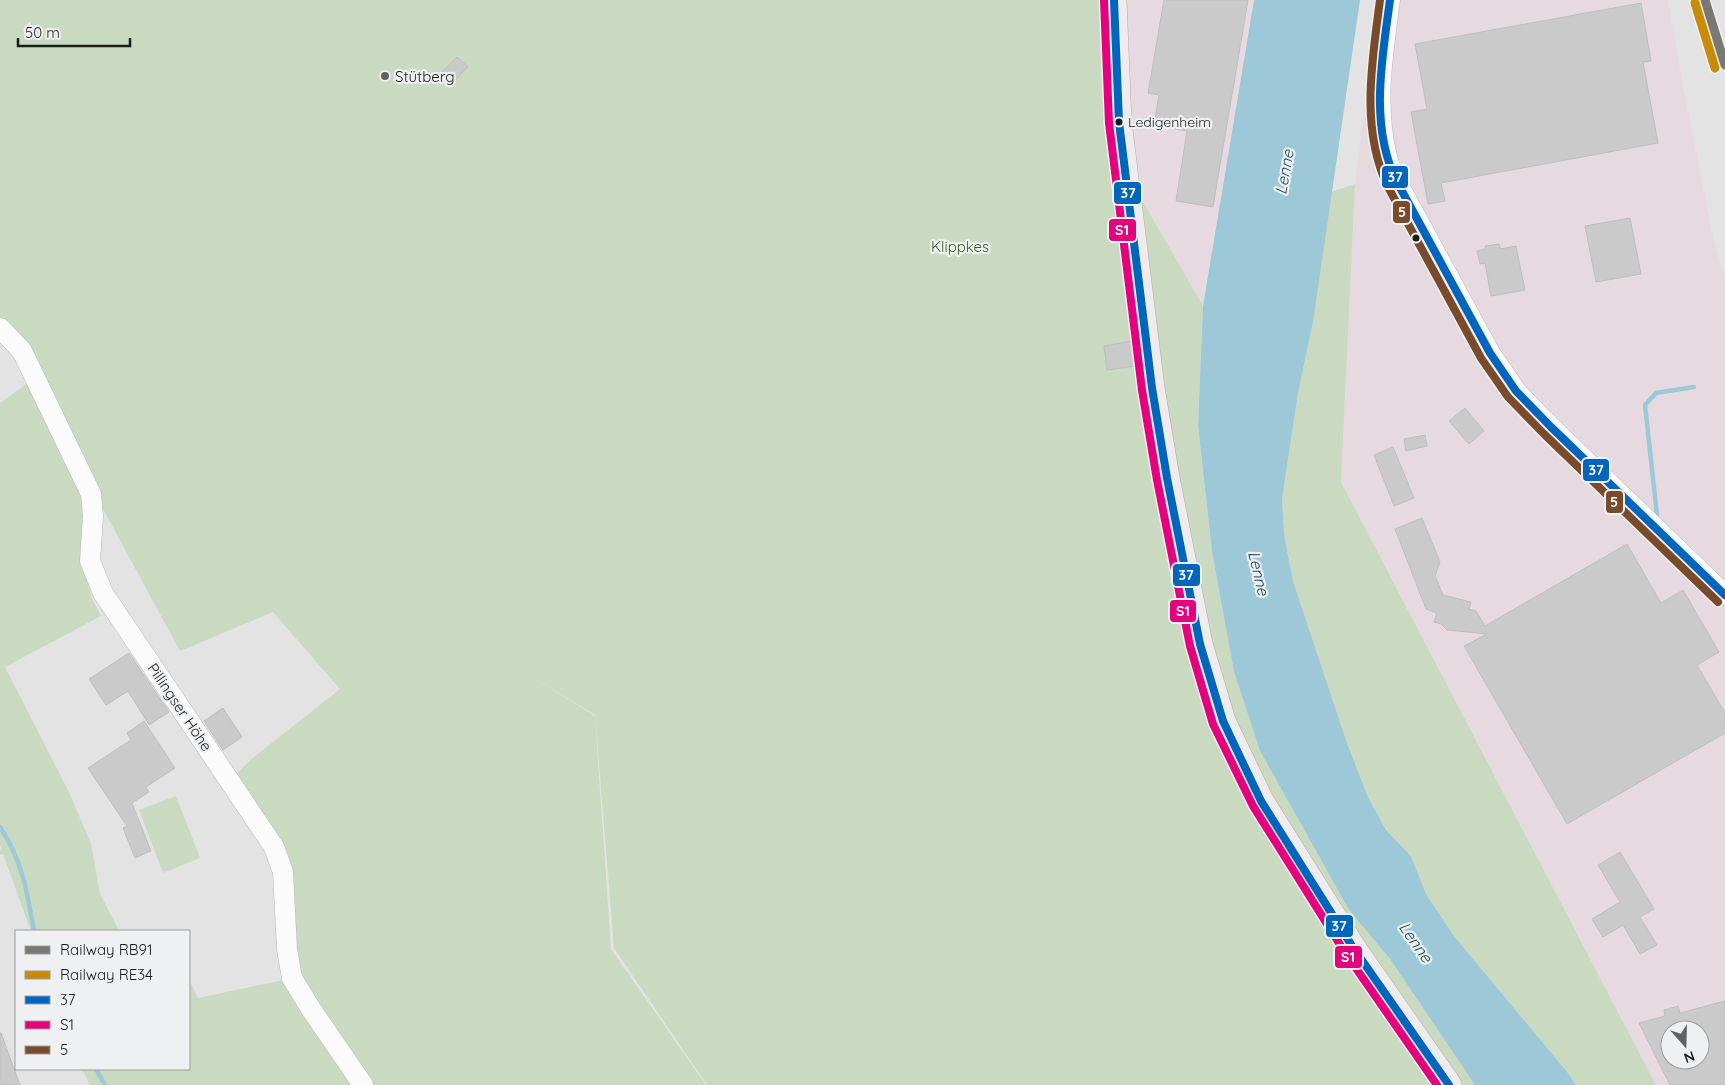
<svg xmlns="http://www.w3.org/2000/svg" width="1725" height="1085" font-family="Quicksand,sans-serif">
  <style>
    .industrial { fill: #e6dae0; fill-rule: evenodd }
    .green { fill: #cadac1 }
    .water { fill: #9dc8d7 }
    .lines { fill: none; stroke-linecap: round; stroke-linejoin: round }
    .stream { stroke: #9dc8d7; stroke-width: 4.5 }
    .building { fill: #cacacb; stroke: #bebebf; fill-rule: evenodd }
    .minor-casing { stroke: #b8b8b9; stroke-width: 21 }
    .major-casing { stroke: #b4a9ac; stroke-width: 26 }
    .minor { stroke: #fbfbfb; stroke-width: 20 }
    .major { stroke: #f0ebec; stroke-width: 25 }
    .bus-1-casing { stroke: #eff0f2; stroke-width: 11 }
    .bus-2-casing { stroke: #eff0f2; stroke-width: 11 }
    .bus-3-casing { stroke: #eff0f2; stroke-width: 11 }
    .bus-1 { stroke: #0065bd; stroke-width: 8 }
    .bus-2 { stroke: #e5007d; stroke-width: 8 }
    .bus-3 { stroke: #7a4b2a; stroke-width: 8 }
    .rail-1-casing { stroke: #eff0f2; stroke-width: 12 }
    .rail-2-casing { stroke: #eff0f2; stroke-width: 12 }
    .rail-1 { stroke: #7b7872; stroke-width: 9 }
    .rail-2 { stroke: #cb8a06; stroke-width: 9 }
    .poi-dot { fill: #616162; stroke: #eff0f2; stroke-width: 2 }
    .bus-dot { fill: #1b1b1c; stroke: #eff0f2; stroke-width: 2 }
    .labels { text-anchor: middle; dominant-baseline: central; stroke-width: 4.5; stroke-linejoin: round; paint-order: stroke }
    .bus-label { font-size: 14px; fill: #1b1b1c; stroke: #eff0f2; text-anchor: start }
    .poi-label { font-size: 15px; fill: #1b1b1c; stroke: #eff0f2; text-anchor: start }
    .park-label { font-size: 15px; fill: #395c1c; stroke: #eff0f2 }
    .street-label { font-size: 15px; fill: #1b1b1c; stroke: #eff0f2 }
    .water-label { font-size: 16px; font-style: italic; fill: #164b5a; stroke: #eff0f2 }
    .line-badge { stroke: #eff0f2; stroke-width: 2 }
    .badge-label { font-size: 14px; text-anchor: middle; font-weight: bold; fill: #fff }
  </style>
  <rect width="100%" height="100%" fill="#e3e3e4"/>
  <g class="industrial">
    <polygon points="1123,0 1254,0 1203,306 1135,189"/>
    <path d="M1379 0H1668L1680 70 1713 238 1725 278V1085H1656L1341 482 1355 184ZM1670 1030H1700V1060H1670Z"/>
  </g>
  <g class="green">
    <polygon points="0,0 1101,0 1108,141 1203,306 1198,426 1212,552 1234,672 1260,751 1349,910 1390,959 1475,1085 707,1085 614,948 595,715 526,673 595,716 611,949 706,1085 366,1085 296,978 285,871 231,780 249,761 340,689 273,612 180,651 0,319"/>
    <polygon points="1355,184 1341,482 1656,1085 1576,1085 1568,1073 1454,936 1426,894 1411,856 1386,830 1368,797 1347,743 1293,581 1284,534 1282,499 1298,393 1313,322 1331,192"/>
    <polygon points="33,379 87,494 84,568 92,599 101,616 5,667 70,794 91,844 100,894 119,931 31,931 3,854 0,855 0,849 2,851 0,844 0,403"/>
    <polygon points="176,796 200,858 163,873 139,810"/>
    <polygon points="288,979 358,1085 90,1085 82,1069 189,1069 189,980 198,998"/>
  </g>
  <polygon class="water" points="1254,0 1360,0 1313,322 1298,393 1282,499 1284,534 1293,581 1347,743 1368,797 1386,830 1411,856 1426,894 1454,936 1568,1073 1576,1085 1475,1085 1390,959 1349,910 1260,751 1234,672 1212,552 1198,426 1203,306"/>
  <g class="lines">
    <g class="stream">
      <polyline points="1657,515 1645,405 1656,393 1694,387"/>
      <path d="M0 827C23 862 27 892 34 931"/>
      <polyline points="96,1069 105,1085"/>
    </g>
  </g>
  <g class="building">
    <polygon points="1164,0 1248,0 1213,207 1176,201 1187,131 1154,125 1159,95 1148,93"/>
    <polygon points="1641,3 1651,61 1643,62 1658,143 1441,183 1445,201 1428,204 1411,112 1427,109 1415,44"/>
    <polygon points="457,57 468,67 452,83 442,72"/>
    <polygon points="1630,218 1641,274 1596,282 1585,226"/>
    <polygon points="1499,244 1500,249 1516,246 1525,290 1491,296 1485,263 1480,264 1477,251 1486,249 1485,246"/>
    <polygon points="1132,341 1135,366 1107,370 1104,346"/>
    <polygon points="1465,408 1484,431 1469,444 1449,421"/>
    <polygon points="1425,435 1427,446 1406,451 1404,439"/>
    <polygon points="1393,447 1414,498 1394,506 1374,455"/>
    <polygon points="1422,518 1440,562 1435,576 1443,595 1471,602 1469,609 1476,611 1485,626 1627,544 1661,603 1683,590 1719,652 1697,665 1725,713 1725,733 1567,824 1464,646 1487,634 1447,630 1441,624 1434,622 1437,613 1426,609 1395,529"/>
    <polygon points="129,653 169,712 149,725 128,691 106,705 89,679"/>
    <polygon points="223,708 242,737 223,750 204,721"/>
    <polygon points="144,721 175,768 146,787 149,792 132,803 151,851 135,858 123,828 127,826 88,768 131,740 127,733"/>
    <polygon points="1620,852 1654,909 1640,917 1657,945 1640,954 1623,925 1603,937 1592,919 1620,902 1598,865"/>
    <path d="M1725 1001V1085H1670L1639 1023 1665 1016 1664 1010 1678 1006 1680 1013ZM1670 1030H1700V1060H1670Z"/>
    <polygon points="0,1033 1,1033 20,1085 0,1085"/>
  </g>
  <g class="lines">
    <g class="minor-casing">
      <g id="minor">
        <path d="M1390 0C1383 52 1374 105 1387 157 1389 166 1393 174 1397 182L1490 353 1516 391 1551 427 1725 595"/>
        <polyline points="0,328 22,351 91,494 93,516 90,561 103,593 274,847 283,872 287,949 292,978 311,1009 363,1085"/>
      </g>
    </g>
    <g class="major-casing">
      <polyline id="major" points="1114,0 1119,122 1152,388 1167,478 1200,644 1223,721 1261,801 1352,946 1449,1085"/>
    </g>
    <use href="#minor" class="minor"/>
    <use href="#major" class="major"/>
    <g class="bus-1-casing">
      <g id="bus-1">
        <polyline points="1114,0 1119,122 1152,388 1167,478 1200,644 1223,721 1261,801 1352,946 1449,1085"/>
        <path d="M1390 0C1382 59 1369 126 1397 182L1490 353 1516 391 1551 427 1725 595"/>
      </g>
    </g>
    <g class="bus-2-casing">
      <polyline id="bus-2" points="1104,0 1109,123 1142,390 1157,480 1190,646 1213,724 1253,806 1344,951 1437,1085"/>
    </g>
    <g class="bus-3-casing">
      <path id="bus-3" d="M1380 0C1372 61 1360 129 1388 187L1481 358 1508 397 1544 434 1718 602"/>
    </g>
    <use href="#bus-1" class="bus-1"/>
    <use href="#bus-2" class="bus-2"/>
    <use href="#bus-3" class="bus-3"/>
    <g class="rail-1-casing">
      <polyline id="rail-1" points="1705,0 1725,65"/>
    </g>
    <g class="rail-2-casing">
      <polyline id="rail-2" points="1695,3 1715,68"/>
    </g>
    <use href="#rail-1" class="rail-1"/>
    <use href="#rail-2" class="rail-2"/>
  </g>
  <circle class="poi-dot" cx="385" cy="76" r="5"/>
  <g class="bus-dot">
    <circle cx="1119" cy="122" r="4.5"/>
    <circle cx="1416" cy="238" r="4.5"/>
  </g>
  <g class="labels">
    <g class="bus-label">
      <text x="1128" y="122">Ledigenheim</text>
    </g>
    <g class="poi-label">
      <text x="395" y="76">Stütberg</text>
    </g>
    <g class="park-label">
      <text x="960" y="246">Klippkes</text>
    </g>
    <g class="street-label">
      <text transform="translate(180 707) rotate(56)">Pillingser Höhe</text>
    </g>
    <g class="water-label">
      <text transform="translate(1284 172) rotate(-80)">Lenne</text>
      <text transform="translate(1259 573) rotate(77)">Lenne</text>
      <text transform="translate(1416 942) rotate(55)">Lenne</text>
    </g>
  </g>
  <g class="line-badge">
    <rect x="1381" y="165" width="28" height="24" rx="5" fill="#0065bd"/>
    <rect x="1113" y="181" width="29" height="24" rx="5" fill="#0065bd"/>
    <rect x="1392" y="200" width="19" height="24" rx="5" fill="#7a4b2a"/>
    <rect x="1108" y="218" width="29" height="24" rx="5" fill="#e5007d"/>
    <rect x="1582" y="458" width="28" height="24" rx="5" fill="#0065bd"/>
    <rect x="1605" y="490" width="19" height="24" rx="5" fill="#7a4b2a"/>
    <rect x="1172" y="563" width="29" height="24" rx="5" fill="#0065bd"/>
    <rect x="1169" y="599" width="28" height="24" rx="5" fill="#e5007d"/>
    <rect x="1325" y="914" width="29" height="24" rx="5" fill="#0065bd"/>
    <rect x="1334" y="945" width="29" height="24" rx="5" fill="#e5007d"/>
  </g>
  <g class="badge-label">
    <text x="1395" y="182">37</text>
    <text x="1128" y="198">37</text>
    <text x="1402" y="217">5</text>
    <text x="1122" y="235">S1</text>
    <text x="1596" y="475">37</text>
    <text x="1614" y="507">5</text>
    <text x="1186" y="580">37</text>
    <text x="1183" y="616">S1</text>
    <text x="1339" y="931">37</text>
    <text x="1348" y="962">S1</text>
  </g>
  <rect x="15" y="930" width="175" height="140" fill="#eff0f2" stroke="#9a9b9c"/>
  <rect x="25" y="946" width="25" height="8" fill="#7b7872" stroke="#9a9b9c"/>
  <text x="60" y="955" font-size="15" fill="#1b1b1c">Railway RB91</text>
  <rect x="25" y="971" width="25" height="8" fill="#cb8a06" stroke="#9a9b9c"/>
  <text x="60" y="980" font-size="15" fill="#1b1b1c">Railway RE34</text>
  <rect x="25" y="996" width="25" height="8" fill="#0065bd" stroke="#9a9b9c"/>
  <text x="60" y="1005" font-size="15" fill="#1b1b1c">37</text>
  <rect x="25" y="1021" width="25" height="8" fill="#e5007d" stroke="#9a9b9c"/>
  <text x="60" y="1030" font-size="15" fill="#1b1b1c">S1</text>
  <rect x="25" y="1046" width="25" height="8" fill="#7a4b2a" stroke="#9a9b9c"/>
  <text x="60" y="1055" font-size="15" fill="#1b1b1c">5</text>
  <g transform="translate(1685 1045) rotate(160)"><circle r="24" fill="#eff0f2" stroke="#9a9b9c"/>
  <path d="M0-4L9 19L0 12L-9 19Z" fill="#616162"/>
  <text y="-8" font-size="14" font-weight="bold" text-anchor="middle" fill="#1b1b1c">N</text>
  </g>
  <path d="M18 38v8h112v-8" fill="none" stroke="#1b1b1c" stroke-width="2.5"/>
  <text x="25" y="38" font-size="15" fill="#1b1b1c" stroke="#eff0f2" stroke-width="4" paint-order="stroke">50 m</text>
</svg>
